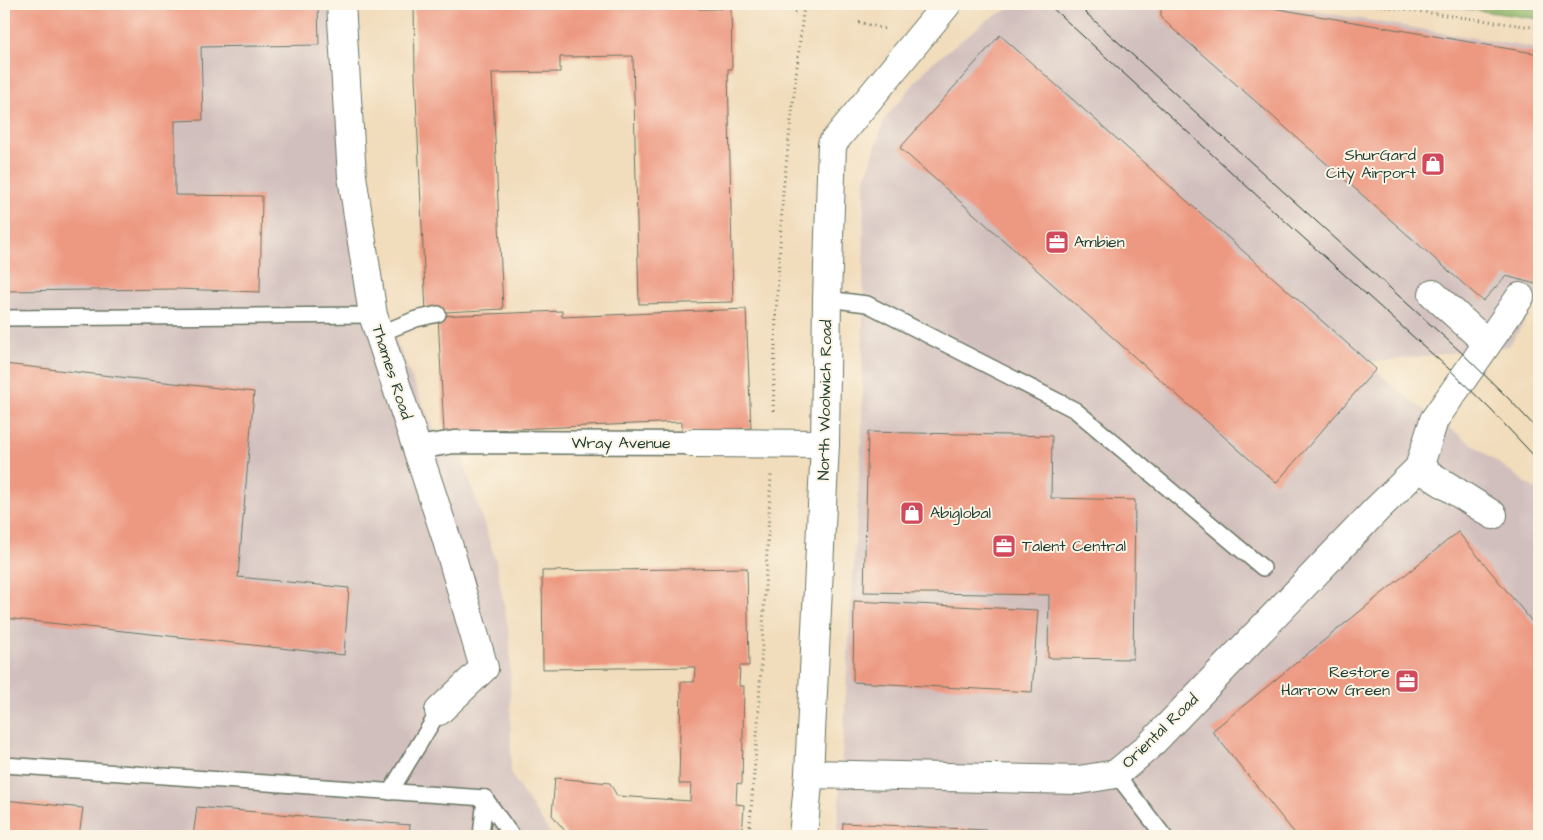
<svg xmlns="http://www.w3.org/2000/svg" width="1543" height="840" font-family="'Architects Daughter',sans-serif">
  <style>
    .industrial { fill: #d1bfbd }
    .forest { fill: #92b66b; stroke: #587a50 }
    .building { fill: #ed9881 }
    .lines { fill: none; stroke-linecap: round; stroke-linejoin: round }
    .service-casing { stroke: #687563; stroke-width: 18 }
    .pedestrian-casing { stroke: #687563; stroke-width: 25 }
    .minor-casing { stroke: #687563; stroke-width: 30 }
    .tertiary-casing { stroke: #687563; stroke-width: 30 }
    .path { stroke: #687563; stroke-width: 3; stroke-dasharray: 1 4; stroke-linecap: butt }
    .service { stroke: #fff; stroke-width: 15 }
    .pedestrian { stroke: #fff; stroke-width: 22 }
    .minor { stroke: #fff; stroke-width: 28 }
    .tertiary { stroke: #fff; stroke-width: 28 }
    .tram { stroke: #1f3d34; stroke-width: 1 }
    .labels { text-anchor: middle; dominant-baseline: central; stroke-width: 4; stroke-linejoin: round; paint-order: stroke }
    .poi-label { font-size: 16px; fill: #1f3d34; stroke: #fcf5e5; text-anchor: start }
    .street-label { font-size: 16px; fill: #1f3d34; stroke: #fcf5e5 }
  </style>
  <rect width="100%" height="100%" fill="#fcf5e5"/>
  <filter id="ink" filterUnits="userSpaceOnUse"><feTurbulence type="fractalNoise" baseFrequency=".02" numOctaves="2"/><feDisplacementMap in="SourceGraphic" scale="10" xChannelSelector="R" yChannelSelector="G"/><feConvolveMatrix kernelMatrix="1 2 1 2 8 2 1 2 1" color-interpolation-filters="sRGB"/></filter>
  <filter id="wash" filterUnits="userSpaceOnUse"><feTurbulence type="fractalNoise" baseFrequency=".0096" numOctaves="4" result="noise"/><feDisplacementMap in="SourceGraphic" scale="20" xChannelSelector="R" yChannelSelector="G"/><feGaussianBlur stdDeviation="1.12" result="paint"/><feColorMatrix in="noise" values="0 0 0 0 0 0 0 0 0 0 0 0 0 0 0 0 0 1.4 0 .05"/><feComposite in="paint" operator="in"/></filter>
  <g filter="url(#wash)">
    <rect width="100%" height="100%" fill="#f1dcbb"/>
    <g class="industrial">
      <polygon points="4,4 332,4 350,232 437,438 462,457 496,561 510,639 511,775 552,836 4,836"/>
      <polygon points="1019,4 1272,4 1539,49 1539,299 1509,346 1368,363 1405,396 1539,492 1539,836 837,836 862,431 864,182 885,118 931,64 987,20"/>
    </g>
    <polygon class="forest" points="1430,4 1539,4 1539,19"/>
    <g id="blocks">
      <g class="building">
        <polygon points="4,4 318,4 319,45 201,47 203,120 175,121 175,195 262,196 260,292 176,289 4,291"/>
        <polygon points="414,4 698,4 699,9 721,9 720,5 731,4 732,69 728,69 733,302 639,304 633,56 560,57 560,72 492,73 503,309 426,313 415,75"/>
        <polygon points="1161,4 1249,4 1539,54 1539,285 1506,276 1483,301 1172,28 1161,17"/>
        <polygon points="1000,35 1376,369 1276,483 900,148"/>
        <polygon points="746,309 751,428 682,432 682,422 444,432 438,316 562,311 562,317"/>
        <polygon points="4,364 254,392 238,577 349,588 344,655 4,618"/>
        <polygon points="868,432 1052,436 1051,498 1135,500 1133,659 1048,658 1049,595 864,592"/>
        <polygon points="1458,532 1539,630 1539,836 1297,836 1212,731"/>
        <polygon points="747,568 749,666 740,666 739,686 744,686 742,784 737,783 736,804 744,805 742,836 569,836 552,815 555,778 610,783 617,796 690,801 691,784 679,784 681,682 694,682 695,667 543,669 542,571"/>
        <polygon points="854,601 1038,610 1032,692 853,682"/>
        <polygon points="4,800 83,808 79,836 4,836"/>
        <polygon points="197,807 410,825 409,836 193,836"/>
        <polygon points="843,823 986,830 985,836 842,836"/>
      </g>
    </g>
  </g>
  <g filter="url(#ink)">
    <use href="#blocks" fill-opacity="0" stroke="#687563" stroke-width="1"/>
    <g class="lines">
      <g class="service-casing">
        <g id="service">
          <polyline points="827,299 867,304 1075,410 1263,568"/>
          <polyline points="4,318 373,315"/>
          <polyline points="379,334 416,319 438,314"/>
          <polyline points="4,765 485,798"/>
          <polyline points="1116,774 1164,836"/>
          <polyline points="390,792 439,711"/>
          <polyline points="485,798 512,836"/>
          <polyline points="481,836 485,798"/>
        </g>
      </g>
      <g class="pedestrian-casing">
        <polyline id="pedestrian" points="417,448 454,442 693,443"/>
      </g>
      <g class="minor-casing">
        <g id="minor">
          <polyline points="341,4 352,176 373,315 446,537 484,668 439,711"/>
          <polyline points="1433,294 1487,343"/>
          <polyline points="693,443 825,444"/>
          <polyline points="1419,468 1493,515"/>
          <polyline points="809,774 1079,780 1116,774 1149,746 1378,508 1419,468 1434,420 1520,297"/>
        </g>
      </g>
      <g class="tertiary-casing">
        <polyline id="tertiary" points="803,836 809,774 825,444 827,299 832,144 947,4"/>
      </g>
      <g class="path">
        <polyline points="1366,4 1539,28"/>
        <polyline points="790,10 799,13"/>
        <polyline points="859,22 885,29"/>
        <polyline points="773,411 776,314 783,192 803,13 805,4"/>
        <polyline points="749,836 758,723 771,475"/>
      </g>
      <use href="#service" class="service"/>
      <use href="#pedestrian" class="pedestrian"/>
      <use href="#minor" class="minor"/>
      <use href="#tertiary" class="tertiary"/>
      <g class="tram">
        <polyline points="1048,4 1276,213 1449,369 1491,410 1539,461"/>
        <polyline points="1076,4 1462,353 1508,398 1539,431"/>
      </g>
    </g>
  </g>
  <defs>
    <g id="shop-square" transform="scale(1.25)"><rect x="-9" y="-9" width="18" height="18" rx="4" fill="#d1495b" stroke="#fcf5e5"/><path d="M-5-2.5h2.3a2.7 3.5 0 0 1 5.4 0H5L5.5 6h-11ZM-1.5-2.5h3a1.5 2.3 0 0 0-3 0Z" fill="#fff"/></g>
    <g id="office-square" transform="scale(1.25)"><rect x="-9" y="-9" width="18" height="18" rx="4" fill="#d1495b" stroke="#fcf5e5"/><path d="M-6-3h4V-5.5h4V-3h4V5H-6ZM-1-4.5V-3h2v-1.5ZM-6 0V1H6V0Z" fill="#fff"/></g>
  </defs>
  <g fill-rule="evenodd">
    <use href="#shop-square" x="1433" y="164"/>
    <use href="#office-square" x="1057" y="242"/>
    <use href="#shop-square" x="912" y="513"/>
    <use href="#office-square" x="1004" y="546"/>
    <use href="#office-square" x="1407" y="681"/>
  </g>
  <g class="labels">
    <g class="poi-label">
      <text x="1416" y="155" text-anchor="end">ShurGard<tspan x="1416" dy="18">City Airport</tspan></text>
      <text x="1074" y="242">Ambien</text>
      <text x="930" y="513">Abiglobal</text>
      <text x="1022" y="546">Talent Central</text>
      <text x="1390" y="672" text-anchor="end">Restore<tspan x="1390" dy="18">Harrow Green</tspan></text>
    </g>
    <g class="street-label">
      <text transform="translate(392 372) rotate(72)">Thames Road</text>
      <text transform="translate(825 400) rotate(-89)">North Woolwich Road</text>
      <text x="621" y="443">Wray Avenue</text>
      <text transform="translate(1160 731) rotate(-44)">Oriental Road</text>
    </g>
  </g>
  <rect width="1543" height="840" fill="none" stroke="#fcf5e5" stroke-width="20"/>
</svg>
